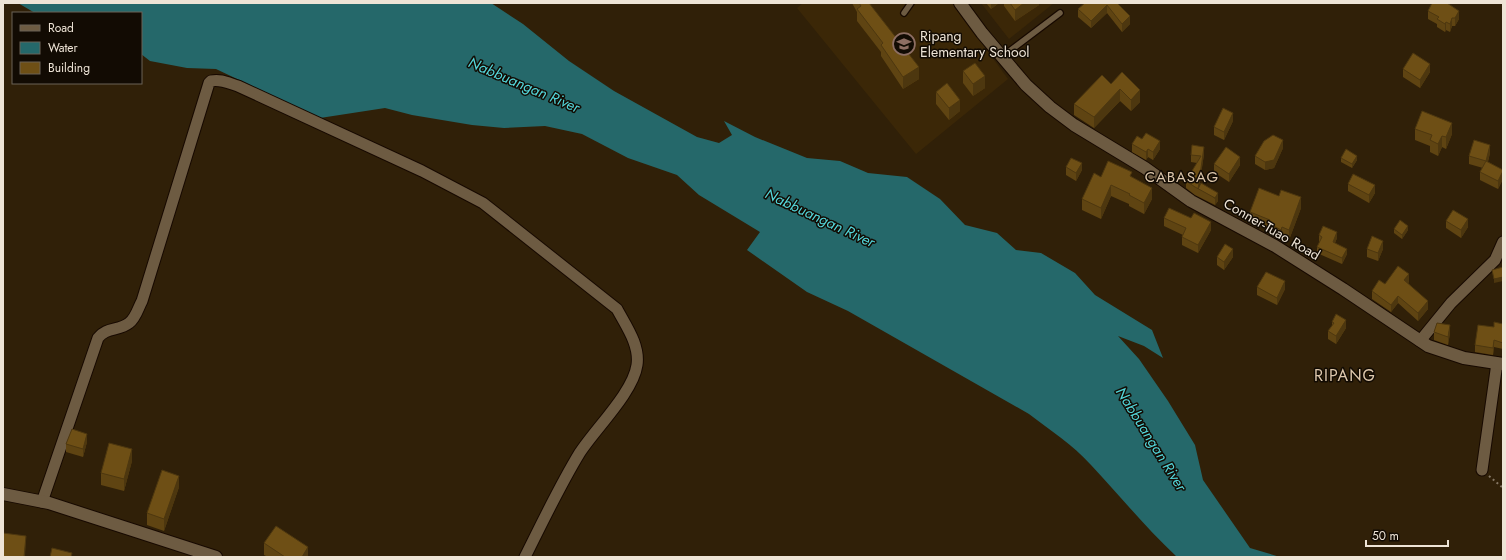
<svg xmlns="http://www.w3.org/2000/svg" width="1506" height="560" font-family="Jost,sans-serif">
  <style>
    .built { fill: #3b2707 }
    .water { fill: #25686a }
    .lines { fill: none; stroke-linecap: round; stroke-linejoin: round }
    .lane-casing { stroke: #170900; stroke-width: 8 }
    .street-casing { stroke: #170900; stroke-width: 13 }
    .secondary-casing { stroke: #170900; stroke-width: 14 }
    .path { stroke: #857764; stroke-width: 2; stroke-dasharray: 2 3; stroke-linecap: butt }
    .lane { stroke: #6d5b42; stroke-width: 5.5 }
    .street { stroke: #6d5b42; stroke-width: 11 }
    .secondary { stroke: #6d5b42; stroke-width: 12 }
    .wall { fill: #5f4412 }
    .shaded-wall { fill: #4d370f }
    .building { fill: #6e4f15; stroke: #4d370f }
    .labels { text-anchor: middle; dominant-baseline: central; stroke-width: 3; stroke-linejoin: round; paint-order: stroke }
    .poi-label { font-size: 14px; fill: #eee4d6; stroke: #120b03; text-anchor: start }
    .street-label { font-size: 14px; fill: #eee4d6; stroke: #120b03 }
    .water-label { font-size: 15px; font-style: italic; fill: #53d5d9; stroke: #120b03 }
    .neighbourhood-label { font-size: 15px; letter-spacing: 1px; fill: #ddc7ac; stroke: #120b03 }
    .quarter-label { font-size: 16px; letter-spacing: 1px; fill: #ddc7ac; stroke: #120b03 }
  </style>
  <rect width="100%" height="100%" fill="#302008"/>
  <g class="built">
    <polygon points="803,3 952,3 1008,79 916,154 797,8"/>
    <polygon points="981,3 1054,3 1009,39"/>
  </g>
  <path class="water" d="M18 3H491L523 24 569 61 614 91 697 137 719 143 732 135 724 121 755 137 807 158 840 161 868 173 907 177 940 199 965 225 997 233 1016 250 1041 253 1075 273 1095 295 1152 330 1163 358 1144 346 1118 336 1139 359 1168 401 1195 445 1203 480 1250 548 1280 557H1177C1146 528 1120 496 1091 465 1073 445 1050 430 1029 414L848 311 807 292 747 250 760 232 699 195 677 175 628 158 582 134 545 126 504 128 472 125 412 115 385 108 320 118 290 106 273 96 216 69 187 68 150 61 141 54V13H35Z"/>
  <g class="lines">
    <g class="lane-casing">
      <g id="lane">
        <polyline points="904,13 911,3"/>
        <polyline points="1003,56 1060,13"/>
      </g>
    </g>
    <g class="street-casing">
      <g id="street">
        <polyline points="1420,341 1451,303 1495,260 1503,242"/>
        <polyline points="1482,470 1497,363"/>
        <path d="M42 502 98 338C106 327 119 331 129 323 136 318 138 308 142 301L209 83 211 81C221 79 228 83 238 86L422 171 483 203 617 309C626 326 640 345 637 365 633 393 594 430 579 454 559 487 542 523 525 557"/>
      </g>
    </g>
    <g class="secondary-casing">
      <g id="secondary">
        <polyline points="960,3 982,33 1026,85 1050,107 1074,125 1145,168 1191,201 1275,246 1343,289 1428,346 1464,358 1503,364"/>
        <polyline points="3,494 49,503 216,557"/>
      </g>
    </g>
    <polyline class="path" points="1489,476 1503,488"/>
    <use href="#lane" class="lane"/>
    <use href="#street" class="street"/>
    <use href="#secondary" class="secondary"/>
  </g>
  <g class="wall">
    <polygon points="852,3 869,3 919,79 903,89 881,56 881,52 857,21 857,12"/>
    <polygon points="986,3 999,3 991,9"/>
    <polygon points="1004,3 1039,3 1039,5 1015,21 1004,6"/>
    <polygon points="1117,3 1130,24 1122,32 1107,13 1091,28 1078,17 1078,9"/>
    <polygon points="1428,11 1459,19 1455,26 1452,26 1450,32 1446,30 1445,32 1437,27 1437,24 1428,19"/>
    <polygon points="1403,69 1430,72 1420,88 1403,77"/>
    <polygon points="963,71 985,88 973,96 963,83"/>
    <polygon points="1111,84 1140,102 1131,111 1120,101 1094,128 1074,115 1074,104"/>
    <polygon points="936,92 960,111 949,120 936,104"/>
    <polygon points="1233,121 1224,140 1214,135 1214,127"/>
    <polygon points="1415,129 1452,134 1446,149 1442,147 1438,156 1430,152 1430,146 1415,140"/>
    <polygon points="1142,139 1160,149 1153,160 1148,157 1146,160 1132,152 1132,144"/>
    <polygon points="1283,148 1274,168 1265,170 1255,164 1255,156"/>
    <polygon points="1490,153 1488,162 1503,170 1503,179 1498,189 1480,180 1480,172 1483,168 1469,164 1469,156"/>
    <polygon points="1204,154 1199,186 1218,201 1215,205 1195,195 1186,188 1186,181 1197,163 1191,162 1191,155"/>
    <polygon points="1341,158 1357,160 1352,168 1341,162"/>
    <polygon points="1214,164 1240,165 1229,182 1214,172"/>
    <polygon points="1066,167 1082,170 1076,181 1066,175"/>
    <polygon points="1101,177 1132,177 1152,199 1144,214 1129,206 1129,204 1111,196 1101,219 1082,210 1082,199"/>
    <polygon points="1348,184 1375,193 1369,203 1348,191"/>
    <polygon points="1301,208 1289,240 1282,237 1281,241 1268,234 1268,230 1250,222 1250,212"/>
    <polygon points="1164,218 1211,230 1198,253 1182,245 1182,237 1183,235 1164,226"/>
    <polygon points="1446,221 1468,227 1461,238 1446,228"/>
    <polygon points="1394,229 1408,230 1402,239 1394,233"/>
    <polygon points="1319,235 1337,238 1335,243 1347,254 1342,264 1317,253 1317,247 1320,242 1319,241"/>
    <polygon points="1367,249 1383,249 1378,261 1367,257"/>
    <polygon points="1217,257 1233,257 1224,270 1217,265"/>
    <polygon points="1409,282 1408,283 1428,309 1418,321 1398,303 1391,312 1372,299 1372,291 1385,284"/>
    <polygon points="1257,287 1285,289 1277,305 1257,295"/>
    <polygon points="1332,322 1346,328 1336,344 1328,339 1328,331 1332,326"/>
    <polygon points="1503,324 1503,349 1494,347 1493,355 1475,352 1475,345 1494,327"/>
    <polygon points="1434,332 1450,333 1448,345 1434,340"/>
    <polygon points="87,442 83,457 66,452 66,444"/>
    <polygon points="132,461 124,491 101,485 101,473"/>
    <polygon points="179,487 164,531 147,525 147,513"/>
    <polygon points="264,543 308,557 268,557 264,555"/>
  </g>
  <g class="shaded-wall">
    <polygon points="991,3 999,3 991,9"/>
    <polygon points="1024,3 1039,3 1039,5 1015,21 1015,10"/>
    <polygon points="1107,5 1107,13 1091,28 1091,21"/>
    <polygon points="1459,11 1459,19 1455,26 1455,18"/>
    <polygon points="1130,16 1130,24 1122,32 1122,24"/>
    <polygon points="1452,18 1452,26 1450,32 1450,24"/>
    <polygon points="1446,22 1446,30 1445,32 1445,24"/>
    <polygon points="1430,64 1430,72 1420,88 1420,80"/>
    <polygon points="919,67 919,79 903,89 903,77"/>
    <polygon points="985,76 985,88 973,96 973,84"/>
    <polygon points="1120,89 1120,101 1094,128 1094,117"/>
    <polygon points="1140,90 1140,102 1131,111 1131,100"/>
    <polygon points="960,100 960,111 949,120 949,108"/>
    <polygon points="1233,113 1233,121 1224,140 1224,132"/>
    <polygon points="1452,123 1452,134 1446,149 1446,137"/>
    <polygon points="1442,136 1442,147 1438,156 1438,144"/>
    <polygon points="1283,140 1283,148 1274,168 1265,170 1265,162"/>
    <polygon points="1160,141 1160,149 1153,160 1153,152"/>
    <polygon points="1490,145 1490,153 1486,168 1486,161"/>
    <polygon points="1204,147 1204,154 1199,189 1198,189"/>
    <polygon points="1148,149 1148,157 1146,160 1146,152"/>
    <polygon points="1357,156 1357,160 1352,168 1352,164"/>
    <polygon points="1240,157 1240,165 1229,182 1229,174"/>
    <polygon points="1082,163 1082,170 1076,181 1076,173"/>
    <polygon points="1503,171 1503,179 1498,189 1498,181"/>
    <polygon points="1111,185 1111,196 1101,219 1101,208"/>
    <polygon points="1375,185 1375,193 1369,203 1369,195"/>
    <polygon points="1152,188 1152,199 1144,214 1144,203"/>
    <polygon points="1218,193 1218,201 1215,205 1215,198"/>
    <polygon points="1301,197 1301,208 1289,240 1289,230"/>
    <polygon points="1468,219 1468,227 1461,238 1461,230"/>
    <polygon points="1211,222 1211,230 1198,253 1198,245"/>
    <polygon points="1408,226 1408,230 1402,239 1402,235"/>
    <polygon points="1282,227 1282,237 1281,241 1281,230"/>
    <polygon points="1337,232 1337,238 1333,248 1333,242"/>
    <polygon points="1383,241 1383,249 1378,261 1378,253"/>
    <polygon points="1233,249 1233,257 1224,270 1224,262"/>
    <polygon points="1347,249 1347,254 1342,264 1342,258"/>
    <polygon points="1409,274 1409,282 1404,288 1404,280"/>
    <polygon points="1503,277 1503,281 1494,283 1494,279"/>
    <polygon points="1285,281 1285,289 1277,305 1277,298"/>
    <polygon points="1398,296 1398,303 1391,312 1391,305"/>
    <polygon points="1428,301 1428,309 1418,321 1418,313"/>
    <polygon points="1346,320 1346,328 1336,344 1336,336"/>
    <polygon points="1450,325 1450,333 1448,345 1448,337"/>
    <polygon points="1494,340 1494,347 1493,355 1493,348"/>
    <polygon points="87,434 87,442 83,457 83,449"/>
    <polygon points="132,449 132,461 124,491 124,479"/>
    <polygon points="179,476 179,487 164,531 164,519"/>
    <polygon points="26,536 25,557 24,557"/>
    <polygon points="308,547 308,557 302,557"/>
  </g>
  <g class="building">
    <polygon points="859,3 869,3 919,67 903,77 881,45 883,43 857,9 861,6"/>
    <polygon points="1010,3 1024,3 1015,10"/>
    <polygon points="1085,3 1117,3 1130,16 1122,24 1107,5 1091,21 1078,9"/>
    <polygon points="1432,3 1447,3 1459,11 1455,18 1452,18 1450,24 1446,22 1445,24 1437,19 1439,17 1428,11"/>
    <polygon points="1413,53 1430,64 1420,80 1403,69"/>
    <polygon points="975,63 985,76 973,84 963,71"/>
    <polygon points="1122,72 1140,90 1131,100 1120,89 1094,117 1074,104 1102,75 1111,84"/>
    <polygon points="947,83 960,100 949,108 936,92"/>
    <polygon points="1223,108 1233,113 1224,132 1214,127"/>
    <polygon points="1422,111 1452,123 1446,137 1442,136 1438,144 1430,140 1432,135 1415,129"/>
    <polygon points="1146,133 1160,141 1153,152 1148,149 1146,152 1132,144 1137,136 1142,139"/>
    <polygon points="1273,135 1283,140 1274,160 1265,162 1255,156 1264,141"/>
    <polygon points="1474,140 1490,145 1486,161 1469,156"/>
    <polygon points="1192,145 1204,147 1198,189 1201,183 1218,193 1215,198 1195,187 1186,181 1201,156 1191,155"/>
    <polygon points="1226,147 1240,157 1229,174 1214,164"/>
    <polygon points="1346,149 1357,156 1352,164 1341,158"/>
    <polygon points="1071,158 1082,163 1076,173 1066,167"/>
    <polygon points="1108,161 1132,172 1130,176 1152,188 1144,203 1129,195 1130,194 1111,185 1101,208 1082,199 1094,173 1101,177"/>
    <polygon points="1486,161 1503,170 1503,171 1498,181 1480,172"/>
    <polygon points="1353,174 1375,185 1369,195 1348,184"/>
    <polygon points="1259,188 1279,196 1281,190 1301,197 1289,230 1282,227 1281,230 1268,223 1270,220 1250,212"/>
    <polygon points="1169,208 1191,218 1194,213 1211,222 1198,245 1182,237 1186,228 1164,218"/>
    <polygon points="1453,210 1468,219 1461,230 1446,221"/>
    <polygon points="1400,220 1408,226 1402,235 1394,229"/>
    <polygon points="1323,226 1337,232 1333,242 1347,249 1342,258 1317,247 1322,237 1319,235"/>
    <polygon points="1372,236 1383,241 1378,253 1367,249"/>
    <polygon points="1225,244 1233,249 1224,262 1217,257"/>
    <polygon points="1398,266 1409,274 1404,280 1428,301 1418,313 1398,296 1391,305 1372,291 1379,280 1385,284"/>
    <polygon points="1503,267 1503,277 1494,279 1492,270"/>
    <polygon points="1266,272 1285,281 1277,298 1257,287"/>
    <polygon points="1336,314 1346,320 1336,336 1328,331 1334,323 1332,322"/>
    <polygon points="1494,322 1503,324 1503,343 1494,340 1493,348 1475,345 1478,325 1494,327"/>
    <polygon points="1437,323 1450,325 1448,337 1434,332"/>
    <polygon points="72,429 87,434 83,449 66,444"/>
    <polygon points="109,443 132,449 124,479 101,473"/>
    <polygon points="162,470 179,476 164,519 147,513"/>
    <polygon points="276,526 308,547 302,557 285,557 264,543"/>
    <polygon points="3,533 26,536 24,557 3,557"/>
    <polygon points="52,548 72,553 71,557 50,557"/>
  </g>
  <defs>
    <g id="school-ring" transform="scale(1.15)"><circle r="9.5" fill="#120b03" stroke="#8d6e63" stroke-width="1.5"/><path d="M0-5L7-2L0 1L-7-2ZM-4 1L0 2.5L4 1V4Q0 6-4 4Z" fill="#8d6e63"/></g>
  </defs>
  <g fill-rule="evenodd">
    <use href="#school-ring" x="904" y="44"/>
  </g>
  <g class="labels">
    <g class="poi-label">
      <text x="920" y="36">Ripang<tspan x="920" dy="16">Elementary School</tspan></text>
    </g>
    <g class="street-label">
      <text transform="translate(1272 229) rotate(30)">Conner-Tuao Road</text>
    </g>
    <g class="water-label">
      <text transform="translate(524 85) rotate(23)">Nabbuangan River</text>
      <text transform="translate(820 218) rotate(25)">Nabbuangan River</text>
      <text transform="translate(1151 439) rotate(58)">Nabbuangan River</text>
    </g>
    <g class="neighbourhood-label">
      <text x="1182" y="177">CABASAG</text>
    </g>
    <g class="quarter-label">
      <text x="1345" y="375">RIPANG</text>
    </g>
  </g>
  <rect width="1506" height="560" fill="none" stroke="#eee4d6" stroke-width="8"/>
  <rect x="12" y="12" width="130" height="72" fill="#120b03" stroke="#6a6257"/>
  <rect x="20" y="25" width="20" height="6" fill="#6d5b42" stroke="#6a6257"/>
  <text x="48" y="32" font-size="12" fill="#eee4d6">Road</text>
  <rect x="20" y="42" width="20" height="12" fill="#25686a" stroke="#6a6257"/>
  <text x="48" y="52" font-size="12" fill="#eee4d6">Water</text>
  <rect x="20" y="62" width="20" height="12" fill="#6e4f15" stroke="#6a6257"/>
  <text x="48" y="72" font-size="12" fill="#eee4d6">Building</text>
  <path d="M1366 540v6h82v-6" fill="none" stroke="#eee4d6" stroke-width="2"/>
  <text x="1372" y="540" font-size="12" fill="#eee4d6" stroke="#120b03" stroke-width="3" paint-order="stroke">50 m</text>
</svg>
